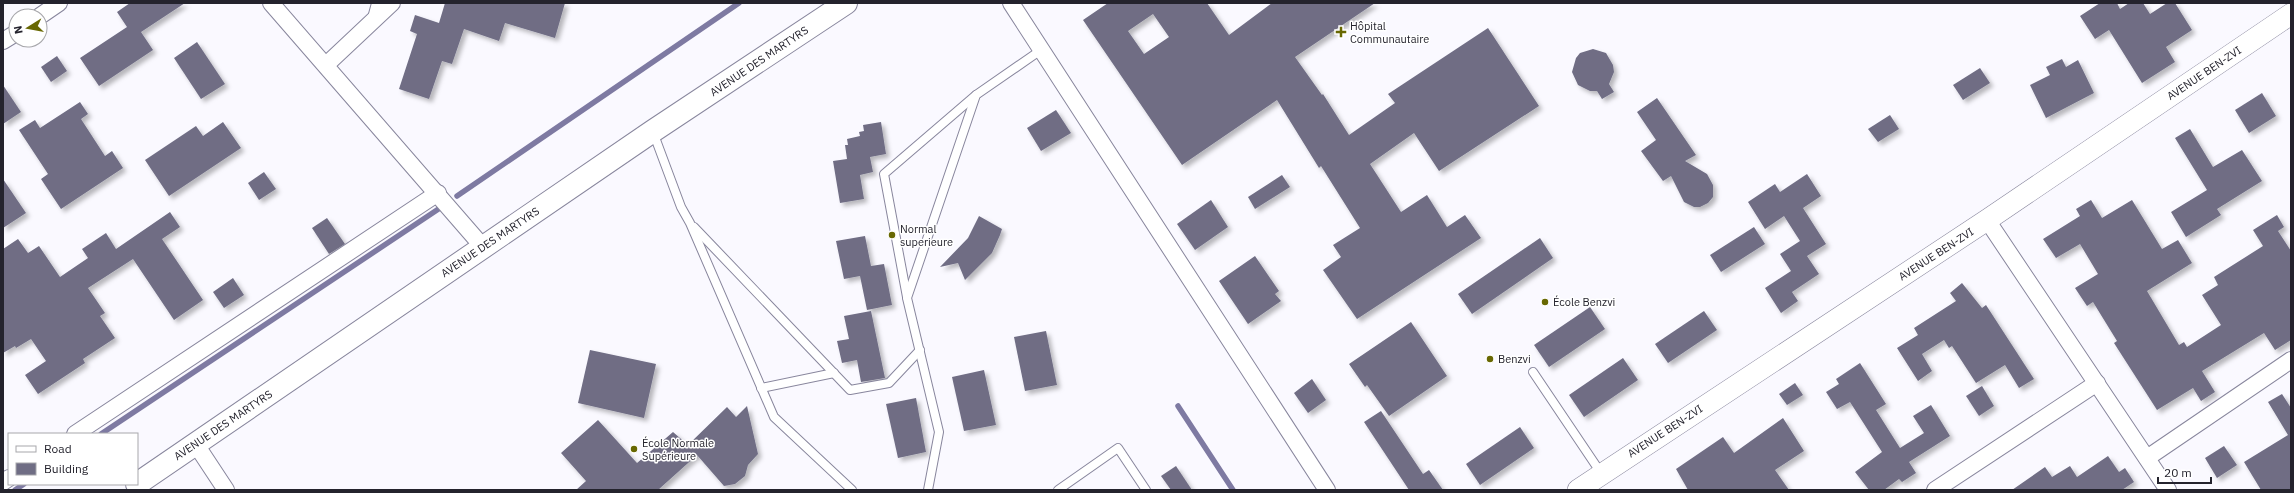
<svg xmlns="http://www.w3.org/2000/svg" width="2294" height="493" font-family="'IBM Plex Sans',sans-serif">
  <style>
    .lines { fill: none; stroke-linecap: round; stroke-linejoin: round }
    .stream { stroke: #7e7aa2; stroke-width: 5.5 }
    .building { fill: #6f6d84; fill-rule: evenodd; filter: url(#shadow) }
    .service-casing { stroke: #88869d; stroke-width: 10 }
    .minor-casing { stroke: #88869d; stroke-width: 18 }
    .tertiary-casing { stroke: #88869d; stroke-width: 22 }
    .primary-casing { stroke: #88869d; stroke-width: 24 }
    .service { stroke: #fff; stroke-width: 8 }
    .minor { stroke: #fff; stroke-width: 16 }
    .tertiary { stroke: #fff; stroke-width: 21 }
    .primary { stroke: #fff; stroke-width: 22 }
    .poi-dot { fill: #686802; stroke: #fff; stroke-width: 1.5 }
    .labels { text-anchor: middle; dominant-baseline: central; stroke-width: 3; stroke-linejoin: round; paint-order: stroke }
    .poi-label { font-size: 11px; fill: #24232d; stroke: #fff; text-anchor: start }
    .street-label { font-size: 11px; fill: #24232d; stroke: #fff }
  </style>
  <defs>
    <filter id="shadow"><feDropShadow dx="3.5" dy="3.5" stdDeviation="2" flood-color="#0004"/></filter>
  </defs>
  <rect width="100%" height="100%" fill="#faf9ff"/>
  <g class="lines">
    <g class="stream">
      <polyline points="457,196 739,3"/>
      <polyline points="1178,406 1233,490"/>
      <polyline points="101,434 443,206"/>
      <polyline points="15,490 24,484"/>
    </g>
  </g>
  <g class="building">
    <polygon points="130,3 185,3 141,32 153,50 99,86 80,58 127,27 117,12"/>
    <polygon points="445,3 565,3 555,38 505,23 499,41 464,29 452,64 442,61 429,99 399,89 417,34 410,31 415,15 439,23"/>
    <path d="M1108 3H1207L1229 35 1272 3H1375L1295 57 1322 95 1323 94 1349 135 1395 103 1388 94 1488 28 1539 106 1439 171 1414 133 1370 164 1401 212 1427 195 1447 227 1465 215 1481 238 1357 319 1323 270 1341 257 1333 245 1360 228 1321 166 1319 168 1277 100 1182 165 1083 20ZM1153 14 1169 37 1144 54 1128 31Z"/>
    <polygon points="2100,3 2117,3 2120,9 2129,3 2143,3 2150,14 2167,3 2175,3 2192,30 2166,47 2175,62 2142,83 2109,30 2095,39 2080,16"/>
    <polygon points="197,42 225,84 201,99 174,58"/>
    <polygon points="1593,49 1606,53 1613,65 1614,72 1609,84 1614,92 1602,99 1597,91 1590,91 1578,85 1572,72 1576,58 1580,53"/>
    <polygon points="57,56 67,71 51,82 41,67"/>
    <polygon points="2062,59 2066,67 2078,60 2094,93 2046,118 2030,85 2050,75 2046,67"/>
    <polygon points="1980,68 1990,83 1963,100 1953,85"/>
    <polygon points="3,85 21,112 3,124"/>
    <polygon points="2262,93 2276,116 2249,133 2235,110"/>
    <polygon points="1657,98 1696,155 1685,161 1707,174 1713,185 1713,197 1708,203 1700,207 1694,207 1684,202 1671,176 1663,181 1641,151 1656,140 1637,112"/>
    <polygon points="80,102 88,114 81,119 105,156 112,151 123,168 61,209 41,179 48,174 19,130 35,120 40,128"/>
    <polygon points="1056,110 1071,133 1041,151 1027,128"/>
    <polygon points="1890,115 1899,129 1878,142 1868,129"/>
    <polygon points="223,122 241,148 169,196 145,160 196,126 203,136"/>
    <polygon points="881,122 886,154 870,157 873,172 860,175 864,199 840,203 833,161 847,159 845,145 848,145 847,139 860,136 859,132 864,131 863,125"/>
    <polygon points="2190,129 2213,167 2242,150 2262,181 2217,209 2221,215 2186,237 2171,212 2207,190 2175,138"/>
    <polygon points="264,172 276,189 259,200 248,183"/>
    <polygon points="1807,174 1821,196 1803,208 1826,244 1807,256 1819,274 1792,292 1798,301 1781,313 1765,288 1791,271 1780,254 1800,241 1784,216 1765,229 1748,202 1775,184 1780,192"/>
    <polygon points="1282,175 1290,187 1255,209 1248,197"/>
    <polygon points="3,179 26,213 3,228"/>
    <polygon points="1211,200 1228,227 1195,250 1177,224"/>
    <polygon points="2091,200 2102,218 2132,200 2162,249 2178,240 2192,263 2147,291 2179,345 2184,342 2187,347 2221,325 2202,295 2218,285 2214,277 2263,246 2253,230 2277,215 2284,227 2278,231 2291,251 2291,340 2275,350 2264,333 2202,371 2215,392 2201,401 2193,388 2157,410 2114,343 2117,341 2093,302 2087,306 2075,288 2098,274 2080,244 2056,258 2043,239 2080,216 2076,209"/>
    <polygon points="170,212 180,227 162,239 203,300 174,320 133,259 88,288 105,313 100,316 115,338 83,359 85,363 38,394 25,375 46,361 31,339 16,348 15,346 3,353 3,249 18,239 28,253 39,246 60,277 88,258 82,249 106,233 116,249"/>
    <polygon points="979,216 1002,229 1000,235 992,253 965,280 958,263 940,267 968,238"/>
    <polygon points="327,218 345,244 329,254 312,228"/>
    <polygon points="1754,227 1765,244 1721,272 1710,255"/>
    <polygon points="865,236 871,266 884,264 892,305 867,310 860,276 844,279 836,241"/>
    <polygon points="1540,238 1553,258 1472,314 1458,294"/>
    <polygon points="1255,256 1279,291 1275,294 1281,301 1248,324 1219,281"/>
    <polygon points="233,278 244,295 224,308 213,292"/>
    <polygon points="1962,283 1982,308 1986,305 2034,379 2019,388 2005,365 1976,383 1952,346 1949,348 1944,340 1922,354 1932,371 1918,381 1897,348 1918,335 1914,328 1956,301 1950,293"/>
    <polygon points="1590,307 1605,329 1549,367 1534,345"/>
    <polygon points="871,311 885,378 861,382 857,360 842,363 837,341 849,339 844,316"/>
    <polygon points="1704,311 1717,330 1668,363 1655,344"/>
    <polygon points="1411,322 1447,376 1389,416 1367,385 1365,387 1349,364"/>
    <polygon points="1046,331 1057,385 1025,391 1014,337"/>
    <polygon points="590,350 656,364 644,418 578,403"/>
    <polygon points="1623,358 1638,380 1584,417 1569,395"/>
    <polygon points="1860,363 1886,404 1876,410 1900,448 1924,433 1913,416 1931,405 1950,436 1909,462 1916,473 1902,482 1899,479 1884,490 1869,490 1855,472 1882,452 1850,402 1837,409 1826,392 1839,384 1836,379"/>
    <polygon points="984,370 996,425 964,431 952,377"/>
    <polygon points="1312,379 1326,400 1308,413 1294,393"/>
    <polygon points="1795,383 1803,395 1787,405 1779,394"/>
    <polygon points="1982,386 1994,406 1979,416 1966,396"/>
    <polygon points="2282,394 2291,408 2291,490 2261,490 2244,462 2288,435 2268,402"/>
    <polygon points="916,398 926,452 898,458 886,404"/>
    <polygon points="747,406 758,454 748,465 745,476 735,484 724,486 697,455 658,490 576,490 586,481 561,453 598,420 637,463 673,432 688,445 727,407 736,417"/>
    <polygon points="1381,411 1423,474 1429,470 1443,490 1409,490 1364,422"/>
    <polygon points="1783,418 1804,451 1775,470 1789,490 1688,490 1676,469 1723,437 1734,453"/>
    <polygon points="1520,427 1534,448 1480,485 1466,464"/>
    <polygon points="2224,446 2237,465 2217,478 2205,458"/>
    <polygon points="2108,456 2119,472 2125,468 2134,482 2122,490 2012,490 2045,467 2052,477 2070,466 2077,477"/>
    <polygon points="1176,466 1192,490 1171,490 1161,476"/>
  </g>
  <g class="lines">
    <g class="service-casing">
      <g id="service">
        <polyline points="372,18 376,3"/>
        <polyline points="653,132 681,207 690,223 774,417 852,490"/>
        <polyline points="694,227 850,390 889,383 920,350"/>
        <polyline points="907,297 884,174 976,95"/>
        <polyline points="1533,372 1601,473"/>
        <polyline points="761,388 834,373"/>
        <polyline points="928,490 939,432 907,298 976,95 1041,50"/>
        <polyline points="1058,490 1118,448 1146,490"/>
      </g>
    </g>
    <g class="minor-casing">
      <g id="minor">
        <polyline points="271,3 483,247"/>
        <polyline points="1011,3 1327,490"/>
        <polyline points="40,16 59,3"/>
        <polyline points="3,41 16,33"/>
        <polyline points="326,65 392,3"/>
        <polyline points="1987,220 2168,490"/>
        <polyline points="75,434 438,193"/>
        <polyline points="195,443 226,490"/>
        <polyline points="2147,458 2291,360"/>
        <polyline points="3,482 9,478"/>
        <polyline points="1935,490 2097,383"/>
      </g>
    </g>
    <g class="tertiary-casing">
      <polyline id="tertiary" points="1578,490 1987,220 2291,14"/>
    </g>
    <g class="primary-casing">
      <polyline id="primary" points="137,484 653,131 846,3"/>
    </g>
    <use href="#service" class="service"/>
    <use href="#minor" class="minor"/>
    <use href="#tertiary" class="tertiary"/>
    <use href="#primary" class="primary"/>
  </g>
  <g class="poi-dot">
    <path d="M1339 26h4v4h4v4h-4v4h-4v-4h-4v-4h4z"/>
    <circle cx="892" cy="235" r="4"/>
    <circle cx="1545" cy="302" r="4"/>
    <circle cx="1490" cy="359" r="4"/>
    <circle cx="634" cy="449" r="4"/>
  </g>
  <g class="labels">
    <g class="poi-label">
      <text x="1350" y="26">Hôpital<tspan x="1350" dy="13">Communautaire</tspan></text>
      <text x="900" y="229">Normal<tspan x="900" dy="13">superieure</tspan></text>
      <text x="1553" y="302">École Benzvi</text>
      <text x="1498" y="359">Benzvi</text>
      <text x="642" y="443">École Normale<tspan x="642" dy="13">Supérieure</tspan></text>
    </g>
    <g class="street-label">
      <text transform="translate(759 61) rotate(-34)">AVENUE DES MARTYRS</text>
      <text transform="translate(2204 73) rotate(-34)">AVENUE BEN-ZVI</text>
      <text transform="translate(490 242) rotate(-34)">AVENUE DES MARTYRS</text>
      <text transform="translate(1936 254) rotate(-33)">AVENUE BEN-ZVI</text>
      <text transform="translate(223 425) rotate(-34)">AVENUE DES MARTYRS</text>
      <text transform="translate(1665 431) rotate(-33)">AVENUE BEN-ZVI</text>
    </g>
  </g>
  <rect width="2294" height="493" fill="none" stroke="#24232d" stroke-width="8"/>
  <rect x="8" y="433" width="130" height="52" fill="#ffffff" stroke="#a7a7ab"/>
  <rect x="16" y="446" width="20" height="6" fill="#ffffff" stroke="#a7a7ab"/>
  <text x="44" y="453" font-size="12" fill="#24232d">Road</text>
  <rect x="16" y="463" width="20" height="12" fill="#6f6d84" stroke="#a7a7ab"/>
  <text x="44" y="473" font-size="12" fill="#24232d">Building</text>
  <g transform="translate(28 28) rotate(259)"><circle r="19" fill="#ffffff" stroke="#a7a7ab"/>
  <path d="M0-3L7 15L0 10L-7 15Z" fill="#686802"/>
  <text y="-6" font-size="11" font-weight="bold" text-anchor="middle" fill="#24232d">N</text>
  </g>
  <path d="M2158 477v6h53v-6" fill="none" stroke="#24232d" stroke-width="2"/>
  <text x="2164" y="477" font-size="12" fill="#24232d" stroke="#ffffff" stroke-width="3" paint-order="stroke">20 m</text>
</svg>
